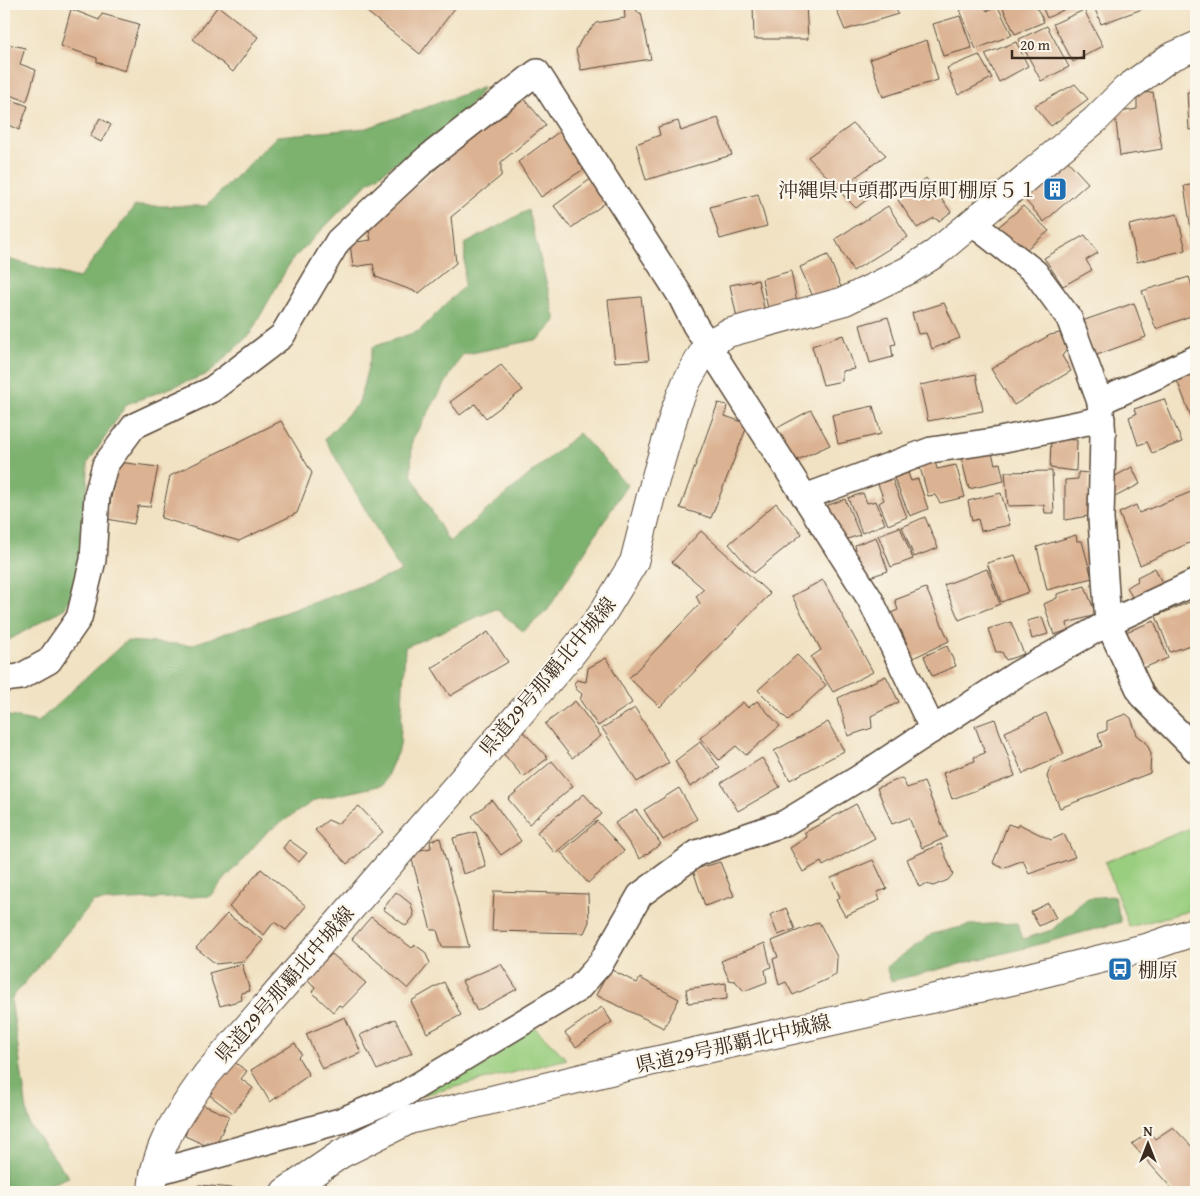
<svg xmlns="http://www.w3.org/2000/svg" width="1200" height="1196" font-family="'Gentium Book Plus','Noto Serif JP',serif">
  <style>
    .green { fill: #9ace7f; stroke: #6a7c4e }
    .forest { fill: #7bb16e; stroke: #5b6e46 }
    .building { fill: #dbb292 }
    .lines { fill: none; stroke-linecap: round; stroke-linejoin: round }
    .minor-casing { stroke: #564637; stroke-width: 28 }
    .major-casing { stroke: #564637; stroke-width: 30 }
    .minor { stroke: #fff; stroke-width: 25 }
    .major { stroke: #fff; stroke-width: 28 }
    .labels { text-anchor: middle; dominant-baseline: central; stroke-width: 4.5; stroke-linejoin: round; paint-order: stroke }
    .poi-label { font-size: 20px; fill: #3b2a1e; stroke: #fbf7ec; text-anchor: end }
    .street-label { font-size: 20px; fill: #3b2a1e; stroke: #fbf7ec }
  </style>
  <rect width="100%" height="100%" fill="#fbf7ec"/>
  <filter id="ink" filterUnits="userSpaceOnUse"><feTurbulence type="fractalNoise" baseFrequency=".02" numOctaves="2"/><feDisplacementMap in="SourceGraphic" scale="10" xChannelSelector="R" yChannelSelector="G"/><feConvolveMatrix kernelMatrix="1 2 1 2 8 2 1 2 1" color-interpolation-filters="sRGB"/></filter>
  <filter id="wash" filterUnits="userSpaceOnUse"><feTurbulence type="fractalNoise" baseFrequency=".0096" numOctaves="4" result="noise"/><feDisplacementMap in="SourceGraphic" scale="20" xChannelSelector="R" yChannelSelector="G"/><feGaussianBlur stdDeviation="1.12" result="paint"/><feColorMatrix in="noise" values="0 0 0 0 0 0 0 0 0 0 0 0 0 0 0 0 0 1.4 0 .05"/><feComposite in="paint" operator="in"/></filter>
  <g filter="url(#wash)">
    <rect width="100%" height="100%" fill="#f1e2c3"/>
    <g class="green">
      <polygon points="1196,826 1196,909 1129,927 1105,862"/>
      <polygon points="534,1027 567,1059 419,1096"/>
    </g>
    <g class="forest">
      <polygon points="484,87 462,116 369,182 291,261 250,334 208,374 127,404 88,463 86,561 65,608 4,643 4,258 79,278 135,206 206,206 277,136 367,128"/>
      <polygon points="528,210 556,321 539,339 462,355 412,440 411,474 449,542 579,433 627,485 547,611 523,631 496,609 405,647 400,746 383,785 315,800 267,832 210,896 93,902 11,999 29,1125 69,1177 30,1192 4,1192 4,715 38,722 126,641 191,645 401,572 325,439 359,402 373,347 419,331 464,286 465,244"/>
      <polygon points="1114,896 1121,922 1029,947 891,981 886,967 932,934 970,925 1017,923 1023,939 1052,930 1086,898"/>
    </g>
    <g id="blocks">
      <g class="building">
        <polygon points="373,4 458,4 420,54 367,12"/>
        <polygon points="624,4 634,4 638,13 641,13 651,59 581,70 576,50 581,40 596,23 625,18"/>
        <polygon points="753,4 806,4 808,39 754,39"/>
        <polygon points="834,4 894,4 898,14 845,30"/>
        <polygon points="980,4 984,4 987,11 998,7 1012,35 976,49 960,10"/>
        <polygon points="1001,4 1035,4 1044,22 1015,34"/>
        <polygon points="1041,4 1075,4 1047,18"/>
        <polygon points="1093,4 1156,4 1101,24"/>
        <polygon points="218,6 258,37 233,72 193,39"/>
        <polygon points="71,9 99,20 102,14 139,24 125,71 97,62 97,58 61,46"/>
        <polygon points="1084,10 1103,46 1073,62 1053,24"/>
        <polygon points="960,16 972,48 943,56 933,24"/>
        <polygon points="1047,26 1069,67 1041,81 1019,39"/>
        <polygon points="927,40 938,80 883,97 870,59"/>
        <polygon points="1016,42 1028,66 999,82 985,54"/>
        <polygon points="4,43 25,48 20,64 36,70 27,101 4,93"/>
        <polygon points="979,55 992,78 958,95 947,68"/>
        <polygon points="1075,84 1088,99 1051,126 1034,106"/>
        <polygon points="1153,92 1162,149 1120,156 1115,113 1137,109 1137,94"/>
        <polygon points="1187,92 1196,92 1196,129 1189,130"/>
        <polygon points="522,96 546,125 501,162 501,176 451,217 456,263 419,293 376,277 373,264 353,267 350,243 371,240 368,226"/>
        <polygon points="4,97 28,106 19,130 4,123"/>
        <polygon points="100,118 111,125 101,142 90,136"/>
        <polygon points="718,118 732,155 646,180 636,144 660,135 658,127 678,121 681,131"/>
        <polygon points="853,124 886,155 839,189 808,157"/>
        <polygon points="560,131 587,167 541,197 518,162"/>
        <polygon points="1065,158 1088,183 1044,222 1021,195"/>
        <polygon points="592,178 608,201 571,228 554,206"/>
        <polygon points="860,178 874,194 856,208 842,194"/>
        <polygon points="926,178 951,212 939,221 934,218 917,228 898,200"/>
        <polygon points="1196,184 1196,254 1195,254 1184,186"/>
        <polygon points="758,194 767,226 720,239 710,207"/>
        <polygon points="888,206 908,237 853,271 835,239"/>
        <polygon points="1023,206 1049,231 1023,252 996,229"/>
        <polygon points="1177,214 1186,250 1137,262 1129,225"/>
        <polygon points="1085,235 1098,253 1086,260 1092,270 1063,286 1044,258"/>
        <polygon points="828,255 841,287 814,299 800,267"/>
        <polygon points="791,271 797,303 768,309 762,279"/>
        <polygon points="1189,277 1196,297 1196,314 1156,329 1142,291"/>
        <polygon points="758,280 765,312 737,318 730,285"/>
        <polygon points="641,297 649,360 615,362 608,300"/>
        <polygon points="944,303 960,338 932,349 926,333 918,334 912,313"/>
        <polygon points="1134,303 1146,337 1094,356 1082,321"/>
        <polygon points="888,317 896,344 891,345 893,357 870,363 860,325"/>
        <polygon points="1060,333 1067,349 1062,356 1071,371 1014,405 991,369 1050,335"/>
        <polygon points="843,335 855,369 842,371 842,381 823,385 812,346"/>
        <polygon points="501,365 523,390 486,418 475,404 460,415 450,402"/>
        <polygon points="1196,369 1196,429 1176,378"/>
        <polygon points="976,374 983,411 928,421 920,385"/>
        <polygon points="1164,399 1182,442 1152,453 1147,442 1138,445 1129,417 1136,414 1134,409"/>
        <polygon points="718,403 727,405 725,416 748,424 711,518 680,508"/>
        <polygon points="873,406 881,434 838,444 832,415"/>
        <polygon points="811,410 830,445 795,461 777,428"/>
        <polygon points="281,421 312,473 297,513 239,541 161,518 170,476"/>
        <polygon points="1051,439 1077,440 1076,471 1050,468"/>
        <polygon points="990,446 995,464 1000,463 1004,481 969,489 960,453"/>
        <polygon points="935,461 937,469 956,465 965,497 940,503 935,495 928,496 919,464"/>
        <polygon points="118,462 158,467 150,507 138,506 134,524 107,519"/>
        <polygon points="1132,467 1140,484 1113,498 1110,479"/>
        <polygon points="1052,471 1054,513 1045,513 1044,505 1008,506 1005,472"/>
        <polygon points="1078,472 1089,473 1088,516 1065,520 1065,480 1078,479"/>
        <polygon points="908,473 911,481 918,479 928,509 910,516 894,478"/>
        <polygon points="892,479 907,517 888,525 879,503 884,500 878,484"/>
        <polygon points="1196,490 1196,540 1140,565 1119,513 1136,505 1139,513"/>
        <polygon points="863,493 867,503 876,501 885,524 862,533 848,498"/>
        <polygon points="1001,493 1010,525 981,531 978,519 972,521 968,501"/>
        <polygon points="845,499 860,535 841,541 826,506"/>
        <polygon points="776,503 802,534 754,573 729,544"/>
        <polygon points="925,517 938,548 914,557 902,527"/>
        <polygon points="900,527 913,559 891,567 878,535"/>
        <polygon points="701,531 770,594 660,707 629,678 700,604 696,596 704,589 672,562"/>
        <polygon points="1076,535 1077,541 1082,541 1092,578 1047,590 1037,547"/>
        <polygon points="876,537 888,571 866,578 853,552 856,550 855,545"/>
        <polygon points="1015,555 1029,592 1001,602 987,563"/>
        <polygon points="1155,568 1164,587 1133,599 1127,587 1138,581 1137,577"/>
        <polygon points="987,569 1000,604 959,620 944,585"/>
        <polygon points="823,580 873,672 833,692 811,657 821,650 792,596"/>
        <polygon points="1085,586 1096,615 1067,623 1068,630 1054,635 1044,604 1057,598 1057,594"/>
        <polygon points="926,588 949,641 913,658 901,630 894,632 886,615 898,610 895,600"/>
        <polygon points="1192,601 1196,611 1196,643 1170,652 1156,616"/>
        <polygon points="1042,617 1048,634 1032,639 1027,621"/>
        <polygon points="1154,621 1168,658 1141,669 1126,632"/>
        <polygon points="1011,622 1024,654 1006,660 1002,652 996,652 988,629"/>
        <polygon points="488,632 508,662 450,696 432,668"/>
        <polygon points="947,646 956,666 932,676 924,656"/>
        <polygon points="797,655 826,685 788,720 758,690"/>
        <polygon points="606,658 632,703 598,726 580,700 582,694 576,689 574,683 577,680 586,682 588,668"/>
        <polygon points="886,676 899,702 871,716 872,728 848,736 838,698"/>
        <polygon points="575,701 601,736 572,758 545,724"/>
        <polygon points="757,701 780,726 746,755 736,746 719,760 700,738 743,702 748,708"/>
        <polygon points="635,708 669,763 637,782 602,728"/>
        <polygon points="1046,713 1064,754 1023,774 1005,732"/>
        <polygon points="1126,714 1131,718 1137,735 1146,742 1151,753 1150,773 1060,808 1047,777 1050,768 1102,746 1098,734 1107,730 1107,721"/>
        <polygon points="995,719 1015,776 952,799 943,773 975,761 974,757 985,753 975,726"/>
        <polygon points="828,722 844,751 790,780 774,751"/>
        <polygon points="519,727 548,758 523,777 497,746"/>
        <polygon points="700,742 720,768 690,787 675,761"/>
        <polygon points="762,758 780,787 738,811 721,783"/>
        <polygon points="552,761 573,786 529,824 508,799"/>
        <polygon points="902,778 907,788 924,782 947,837 922,848 909,818 892,824 877,788"/>
        <polygon points="679,788 697,819 663,840 644,810"/>
        <polygon points="584,794 602,814 555,853 537,832"/>
        <polygon points="492,800 521,841 501,855 472,816"/>
        <polygon points="856,804 875,838 823,866 821,862 803,872 790,848 807,837 804,833"/>
        <polygon points="359,806 383,832 347,864 315,830 328,820 337,824"/>
        <polygon points="636,810 661,844 640,859 615,823"/>
        <polygon points="597,821 624,851 588,883 561,852"/>
        <polygon points="1008,824 1017,827 1019,824 1051,840 1064,834 1075,857 1029,874 1023,860 1003,868 993,863"/>
        <polygon points="476,832 486,867 463,874 453,838"/>
        <polygon points="440,838 469,947 442,947 437,930 431,930 410,852 431,848 430,841"/>
        <polygon points="289,840 307,853 299,862 283,848"/>
        <polygon points="941,844 953,874 948,880 933,886 926,884 919,887 907,859"/>
        <polygon points="873,860 887,889 877,892 880,900 845,916 836,900 840,897 831,878"/>
        <polygon points="720,862 734,896 705,906 693,870"/>
        <polygon points="261,869 306,906 286,930 274,922 264,935 229,907"/>
        <polygon points="494,891 588,894 589,922 584,933 492,931"/>
        <polygon points="396,892 411,904 414,916 406,926 383,909"/>
        <polygon points="1048,903 1056,918 1039,926 1031,912"/>
        <polygon points="786,908 795,929 778,935 770,915"/>
        <polygon points="227,914 263,940 244,961 216,964 196,948"/>
        <polygon points="371,917 412,948 415,945 425,952 430,963 408,989 352,939"/>
        <polygon points="819,922 837,957 836,975 793,995 786,982 779,985 773,959 778,957 772,941"/>
        <polygon points="765,943 771,967 765,970 767,982 744,991 735,981 729,980 721,961"/>
        <polygon points="332,954 366,983 343,1007 339,1005 333,1012 312,992 315,987 306,978"/>
        <polygon points="242,964 250,991 241,993 242,1000 220,1006 209,973"/>
        <polygon points="501,964 517,989 477,1011 462,981"/>
        <polygon points="610,969 637,983 640,978 679,999 664,1028 596,995"/>
        <polygon points="444,982 461,1015 427,1033 411,1001"/>
        <polygon points="726,983 727,999 688,1003 686,989"/>
        <polygon points="602,1007 612,1022 576,1047 565,1033"/>
        <polygon points="345,1017 361,1053 322,1069 306,1034"/>
        <polygon points="395,1019 412,1053 377,1070 360,1035"/>
        <polygon points="295,1043 301,1054 298,1057 309,1075 270,1102 251,1070"/>
        <polygon points="234,1062 247,1071 241,1079 253,1088 233,1113 208,1094"/>
        <polygon points="196,1102 229,1116 216,1145 208,1141 205,1145 185,1136"/>
        <polygon points="1173,1127 1196,1151 1196,1192 1175,1192 1132,1144 1149,1132 1155,1139"/>
        <polygon points="199,1185 243,1189 242,1192 200,1192"/>
      </g>
    </g>
  </g>
  <g filter="url(#ink)">
    <use href="#blocks" fill-opacity="0" stroke="#564637" stroke-width="1"/>
    <g class="lines">
      <g class="minor-casing">
        <g id="minor">
          <polyline points="972,223 1035,272 1069,318 1100,402 1103,435 1101,519 1108,623 1142,696 1196,750"/>
          <polyline points="1100,402 1196,358"/>
          <polyline points="805,497 931,450 1000,440 1102,419"/>
          <polyline points="4,679 20,677 49,661 79,618 93,560 97,495 105,465 134,426 211,390 282,336 338,241 427,158 537,72 680,295 695,325 870,599 933,730"/>
          <polyline points="153,1173 340,1121 402,1095 578,989 601,963 640,895 697,853 785,823 859,778 1017,674 1108,623 1196,582"/>
        </g>
      </g>
      <g class="major-casing">
        <g id="major">
          <path d="M152 1192C154 1147 181 1110 207 1074L568 658 601 616 634 562 655 480 676 408 686 383 708 344 728 333 845 301 909 270 936 253 1095 120 1126 89 1169 58 1196 46"/>
          <polyline points="285,1192 341,1154 409,1120 627,1067 1020,979 1149,947 1196,931"/>
        </g>
      </g>
      <use href="#minor" class="minor"/>
      <use href="#major" class="major"/>
    </g>
  </g>
  <defs>
    <g id="building-square" transform="scale(1.25)"><rect x="-9" y="-9" width="18" height="18" rx="4" fill="#1f6fb2" stroke="#fbf7ec"/><path d="M-4-6H4V6H1V3H-1V6H-4ZM-2.5-4.3h1.7v1.8h-1.7ZM.8-4.3h1.7v1.8H.8ZM-2.5-1h1.7V.8h-1.7ZM.8-1h1.7V.8H.8Z" fill="#fff"/></g>
    <g id="bus-square" transform="scale(1.25)"><rect x="-9" y="-9" width="18" height="18" rx="4" fill="#1f6fb2" stroke="#fbf7ec"/><path d="M-5-6H5V4H4V6H2V4H-2V6H-4V4H-5ZM-3.5-4V0h7V-4ZM-3.5 1.2v1.5H-2V1.2ZM2 1.2v1.5H3.5V1.2Z" fill="#fff"/></g>
  </defs>
  <g fill-rule="evenodd">
    <use href="#building-square" x="1055" y="189"/>
    <use href="#bus-square" x="1120" y="969"/>
  </g>
  <g class="labels">
    <g class="poi-label">
      <text x="1038" y="189">沖縄県中頭郡西原町棚原５１</text>
      <text x="1138" y="969" text-anchor="start">棚原</text>
    </g>
    <g class="street-label">
      <text transform="translate(547 676) rotate(-50)">県道29号那覇北中城線</text>
      <text transform="translate(284 984) rotate(-49)">県道29号那覇北中城線</text>
      <text transform="translate(733 1043) rotate(-13)">県道29号那覇北中城線</text>
    </g>
  </g>
  <rect width="1200" height="1196" fill="none" stroke="#fbf7ec" stroke-width="20"/>
  <g transform="translate(1148 1144)" stroke="#fbf7ec" stroke-width="4" paint-order="stroke">
  <path d="M0-4L9 19L0 12L-9 19Z" fill="#3b2a1e"/>
  <text y="-8" font-size="14" font-weight="bold" text-anchor="middle" fill="#3b2a1e">N</text>
  </g>
  <path d="M1012 50v8h72v-8" fill="none" stroke="#3b2a1e" stroke-width="2.5"/>
  <text x="1020" y="50" font-size="15" fill="#3b2a1e" stroke="#fbf7ec" stroke-width="4" paint-order="stroke">20 m</text>
</svg>
